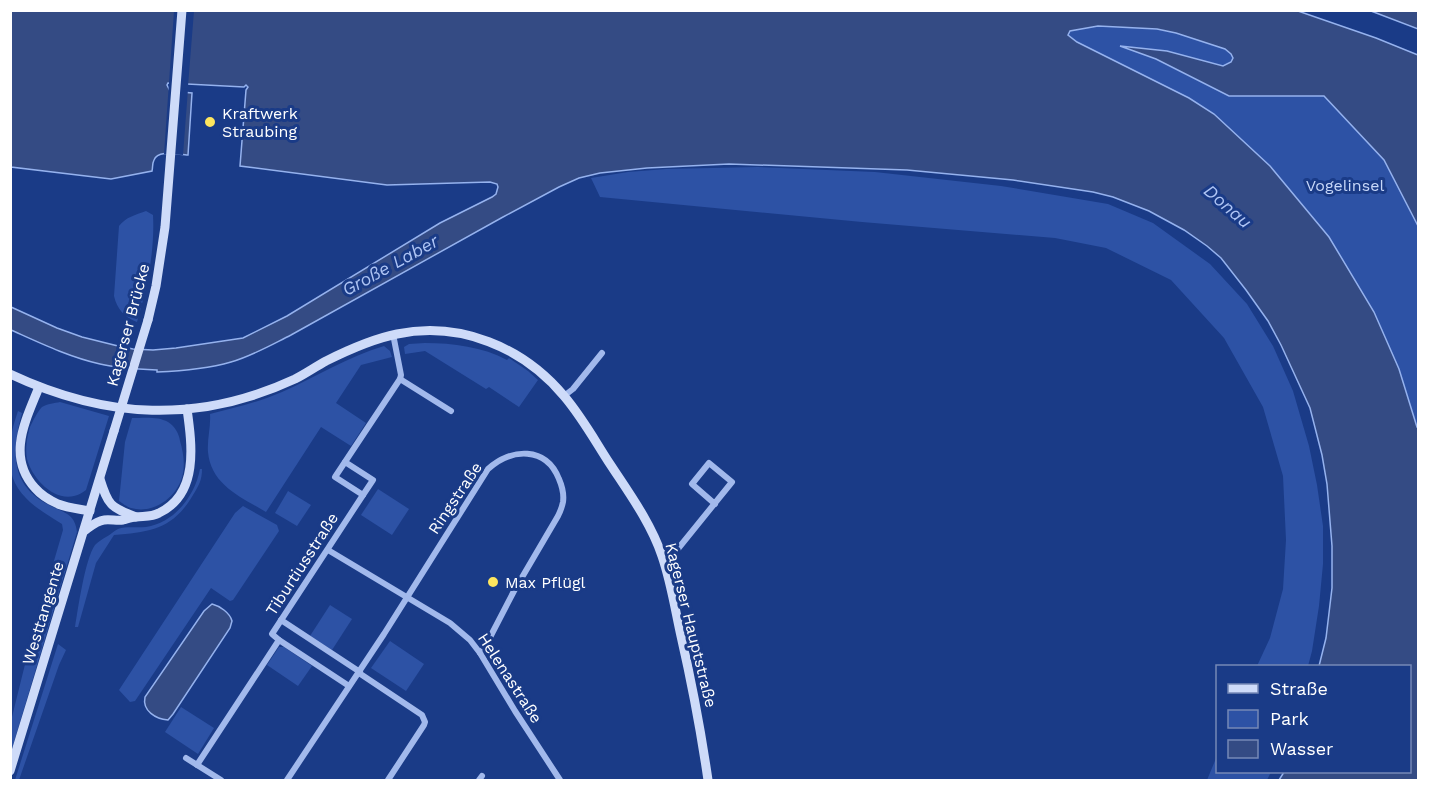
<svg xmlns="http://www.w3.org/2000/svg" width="1429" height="791" font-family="'Work Sans',sans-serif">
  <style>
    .green { fill: #2d52a5 }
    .water { fill: #344b84; stroke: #95b2ee; stroke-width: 1.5 }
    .pier { fill: #1a3b87 }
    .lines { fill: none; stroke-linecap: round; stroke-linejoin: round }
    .street { stroke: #a2b9ec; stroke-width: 6 }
    .secondary { stroke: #cedbf9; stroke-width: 9 }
    .secondary-bridge { stroke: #cedbf9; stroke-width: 9 }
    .poi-dot { fill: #fee65e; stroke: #1a3b87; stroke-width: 2 }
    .labels { text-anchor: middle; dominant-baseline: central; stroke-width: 6; stroke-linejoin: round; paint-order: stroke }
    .poi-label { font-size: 16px; fill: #fff; stroke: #1a3b87; text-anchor: start }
    .park-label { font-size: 16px; fill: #c7d7f9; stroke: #1a3b87 }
    .street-label { font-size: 16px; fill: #fff; stroke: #1a3b87 }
    .water-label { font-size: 18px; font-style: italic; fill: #aec4f4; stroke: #1a3b87 }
  </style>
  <rect width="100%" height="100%" fill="#1a3b87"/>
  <g class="green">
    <polygon points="1098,26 1157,29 1176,33 1225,49 1231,54 1233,58 1231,62 1223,66 1167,51 1123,47 1156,59 1229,96 1324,96 1384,160 1418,226 1418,428 1417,427 1329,237 1270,166 1214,114 1189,98 1077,42 1068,35 1070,31"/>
    <polygon points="758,167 875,172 1001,186 1108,204 1153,223 1210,264 1247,304 1273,346 1293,391 1309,446 1317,485 1323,526 1323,564 1319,606 1312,651 1308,666 1257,666 1270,638 1283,589 1286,540 1283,476 1263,407 1224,338 1171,280 1106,248 1055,238 862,222 600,197 591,178 628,172 666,169"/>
    <path d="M146 211 153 215C155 251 147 288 137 322 124 317 117 309 114 296L119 226C126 217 135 215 146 211Z"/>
    <path d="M425 343C453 343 483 347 507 360L509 358 528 371 538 380 519 407 489 387 486 389 425 351 405 354 404 347 409 344Z"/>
    <path d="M384 346 390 351 392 357 361 365 336 403 366 423 351 446 321 427 266 512C241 497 211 485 208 452 207 439 211 427 210 414 234 408 259 402 282 392 316 377 347 357 384 346Z"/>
    <path d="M60 402 109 416 86 490C83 492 79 495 74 496 53 501 32 478 27 459 25 448 27 437 30 427 33 421 37 412 42 407 47 404 55 403 60 402Z"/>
    <path d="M18 411 22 413C12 450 9 485 49 505 64 513 75 513 77 532L11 752V721L32 636 63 530 62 524C41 511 16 497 11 471 10 465 10 459 10 452 10 436 13 426 18 411Z"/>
    <path d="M132 418C143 418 158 416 168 422 175 426 179 434 180 441 183 451 185 463 183 473 179 496 154 515 131 508 127 507 122 503 119 501L125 442Z"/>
    <path d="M200 469H202C202 480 199 485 193 495 173 529 151 532 114 535L96 563 78 627H75C78 609 85 559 95 545 98 542 102 539 106 537 110 535 114 531 118 529 126 526 137 528 146 527 174 523 195 496 200 469Z"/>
    <polygon points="378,489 409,509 392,535 361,515"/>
    <polygon points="288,491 311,505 297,526 275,513"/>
    <polygon points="243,506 277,525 279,531 233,600 230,601 211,588 135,701 130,702 119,690 235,513"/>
    <polygon points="330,605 352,619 332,650 310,636"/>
    <polygon points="390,641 424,664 406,691 371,668"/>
    <polygon points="58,644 66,650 59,665 19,780 15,780"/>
    <polygon points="279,647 284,647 312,666 298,686 267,665"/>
    <polygon points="181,707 214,728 198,754 165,732"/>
    <polygon points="1217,756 1218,772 1271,772 1267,780 1207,780"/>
  </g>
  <g class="water">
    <path d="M11 11H1298L1376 38 1418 55V226L1384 160 1324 96H1229L1156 59 1120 46 1167 51 1223 66 1231 62 1233 58 1231 54 1225 49 1176 33 1157 29 1098 26 1070 31 1068 35 1077 42 1189 98 1214 114 1270 166 1329 237 1374 312 1399 369 1417 427 1418 428V780H1279L1284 772H1410V666H1319L1326 638 1332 588V546L1327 484 1322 455 1310 408 1281 345 1268 321 1246 290 1221 258 1207 246 1184 230 1149 211 1113 197 1093 192 1013 180 907 170 729 164 647 168 600 173 579 178 559 187 503 217 291 335C271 345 252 356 231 362 207 369 182 371 157 372V370C137 369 118 368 100 364 69 357 40 343 11 330V307L57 328 82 337 118 346 133 349 153 350 176 348 243 338 287 316 440 223 492 197 496 194 498 187 497 184 490 182 387 185 240 166 246 90 248 87 246 85 244 87 168 83 167 85 170 91 192 93 188 155C179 155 158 149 154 160 152 164 153 167 152 171L111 179 11 167Z"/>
    <polygon points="1371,11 1418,11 1418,29"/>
    <path d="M212 604C220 606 230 613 232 621L230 628 173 714 168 720C156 719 142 711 145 697L204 611Z"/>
  </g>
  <polygon class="pier" points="174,11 194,11 188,86 170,86 171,88 188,89 183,155 164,154"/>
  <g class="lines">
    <g class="street">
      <polyline points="400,379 451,411"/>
      <polyline points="564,396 573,389 602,353"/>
      <polyline points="345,462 373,480 363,495"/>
      <polyline points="328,550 450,623 470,640 480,653 515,711 560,780"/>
      <polyline points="662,555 677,550 732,482 709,463 692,484 715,504"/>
      <polyline points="281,620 360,672"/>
      <polyline points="279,640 349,686"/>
      <polyline points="359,673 422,715 425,722 424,725 388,780"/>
      <polyline points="186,758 221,780"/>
      <polyline points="197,765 279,640 272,634 363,495 335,477 400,379 401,375 393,334"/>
      <path d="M287 780 384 634 488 469C511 448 546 446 559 479 562 486 564 495 563 502 562 507 560 512 558 516L514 591 485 647 480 653"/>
      <polyline points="479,780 482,776"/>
    </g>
    <g class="secondary">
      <polyline points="148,320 156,286 165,227 182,10"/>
      <path d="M10 374C106 419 198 424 295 379 305 374 315 367 326 361 348 350 372 339 397 334 460 321 523 347 564 396 582 417 595 441 610 464 629 493 651 523 662 556 671 582 675 609 681 636 692 684 701 732 708 780"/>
      <path d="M39 387C26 420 6 456 35 488 41 495 49 500 58 504 68 508 80 509 90 511"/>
      <path d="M100 479C108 505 110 507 136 517"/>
      <path d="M84 531C90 527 96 521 104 520 110 519 117 521 123 520 127 519 132 517 136 517 144 516 152 517 159 513 199 494 192 445 187 409"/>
      <polyline points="10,771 114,431"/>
    </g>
    <polyline class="secondary-bridge" points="114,431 148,320"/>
  </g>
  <g class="poi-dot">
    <circle cx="210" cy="122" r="6"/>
    <circle cx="493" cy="582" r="6"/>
  </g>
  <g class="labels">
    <g class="poi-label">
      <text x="222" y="113">Kraftwerk<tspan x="222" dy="18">Straubing</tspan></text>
      <text x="505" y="582">Max Pflügl</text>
    </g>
    <g class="park-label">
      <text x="1345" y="185">Vogelinsel</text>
    </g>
    <g class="street-label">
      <text transform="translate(128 325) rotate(-75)">Kagerser Brücke</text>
      <text transform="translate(455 498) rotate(-56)">Ringstraße</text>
      <text transform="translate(302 564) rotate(-57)">Tiburtiusstraße</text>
      <text transform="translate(43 613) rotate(-73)">Westtangente</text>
      <text transform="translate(691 625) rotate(76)">Kagerser Hauptstraße</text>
      <text transform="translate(510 678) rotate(57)">Helenastraße</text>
    </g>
    <g class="water-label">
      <text transform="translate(1228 206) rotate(41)">Donau</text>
      <text transform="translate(390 265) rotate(-29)">Große Laber</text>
    </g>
  </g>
  <rect width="1429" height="791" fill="none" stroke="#ffffff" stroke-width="24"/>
  <rect x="1216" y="665" width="195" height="108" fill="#1a3b87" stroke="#7689b7" stroke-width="1.5"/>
  <rect x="1228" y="684" width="30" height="9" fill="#cedbf9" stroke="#7689b7" stroke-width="1.5"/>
  <text x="1270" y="695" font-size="18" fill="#ffffff">Straße</text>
  <rect x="1228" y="710" width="30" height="18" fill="#2d52a5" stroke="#7689b7" stroke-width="1.5"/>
  <text x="1270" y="725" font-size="18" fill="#ffffff">Park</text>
  <rect x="1228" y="740" width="30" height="18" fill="#344b84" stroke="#7689b7" stroke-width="1.5"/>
  <text x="1270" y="755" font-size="18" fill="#ffffff">Wasser</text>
</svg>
